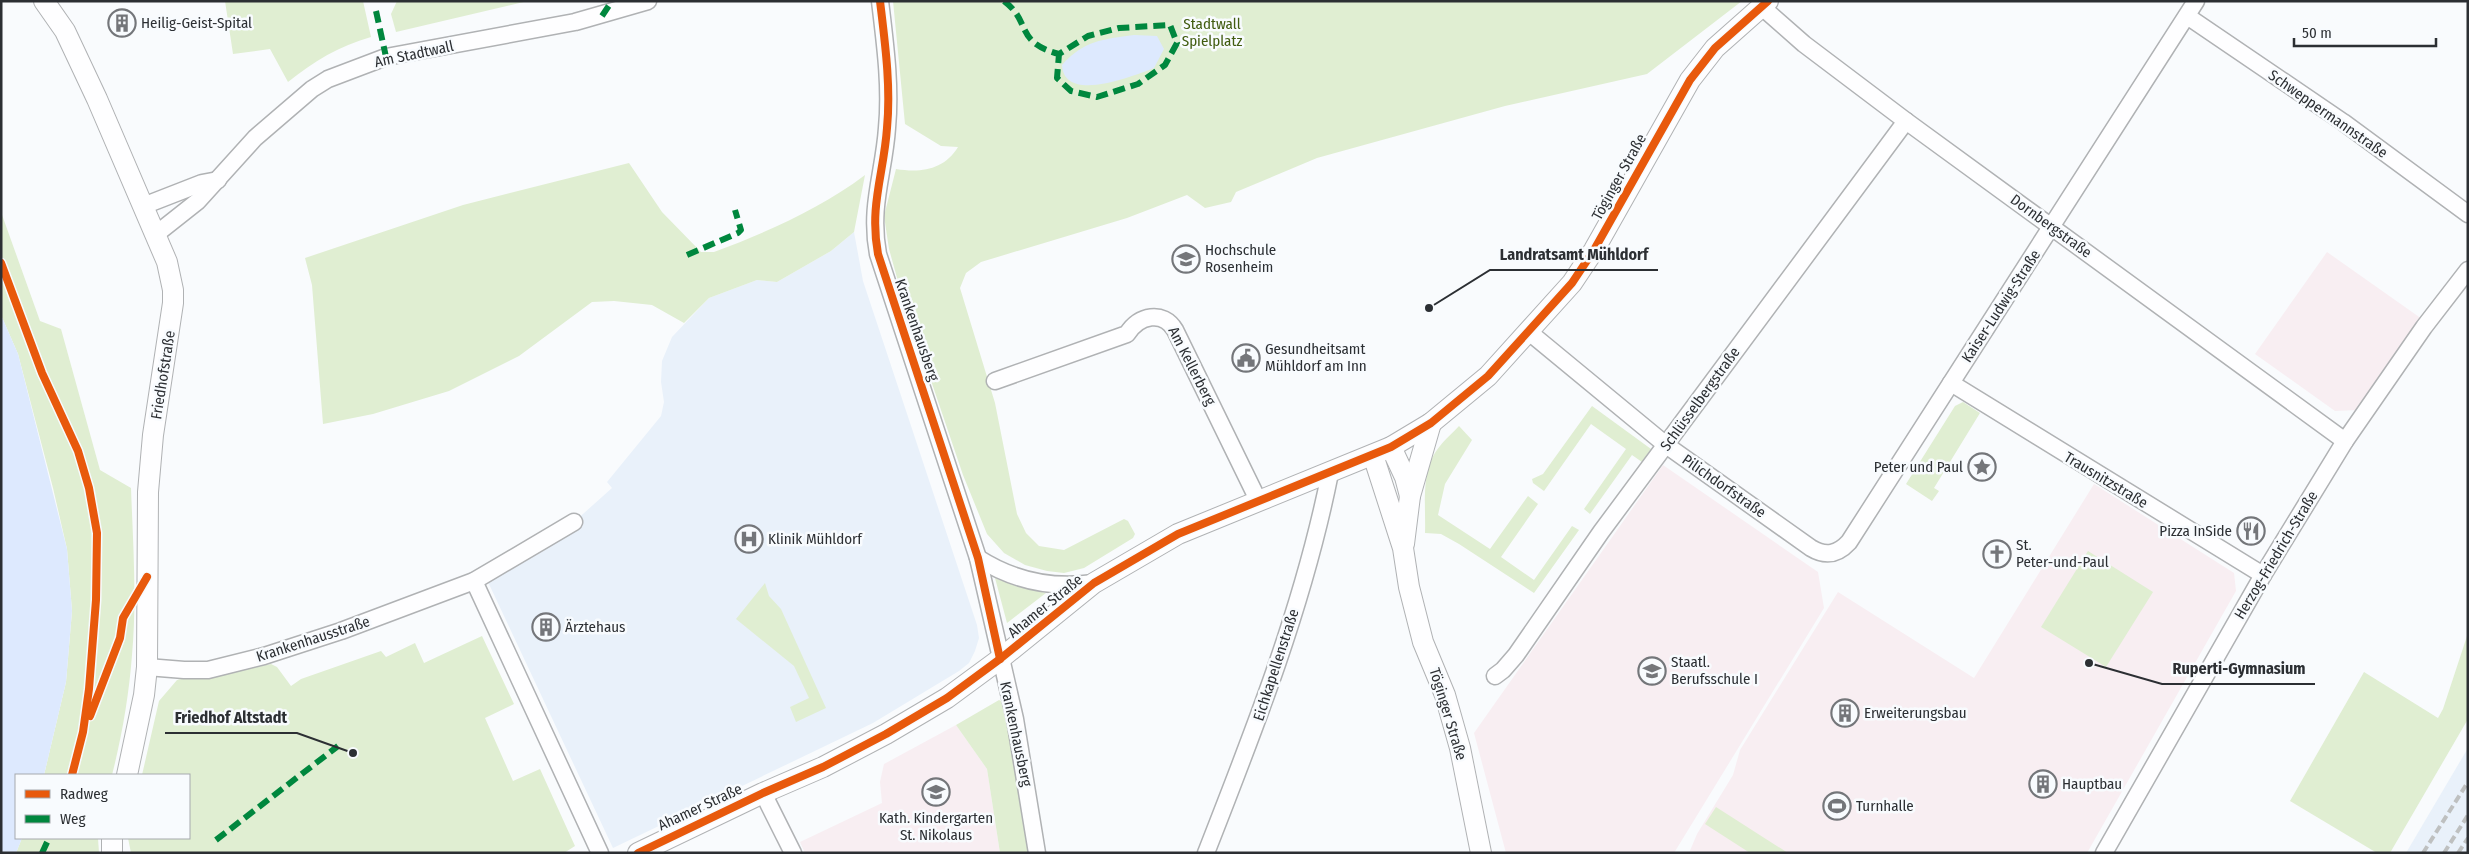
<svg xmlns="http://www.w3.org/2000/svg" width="2469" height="854" font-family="'Fira Sans Condensed',sans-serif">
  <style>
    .built { fill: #e9f1fa }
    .education { fill: #f8eef2 }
    .green { fill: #e0eed2 }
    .water { fill: #dde9fe }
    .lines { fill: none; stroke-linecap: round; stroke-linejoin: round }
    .minor-casing { stroke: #b0b2b4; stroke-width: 19 }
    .tertiary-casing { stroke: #b0b2b4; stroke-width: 22 }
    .minor { stroke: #fefeff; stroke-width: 16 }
    .tertiary { stroke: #fefeff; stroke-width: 20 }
    .rail { stroke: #bec0c0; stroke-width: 4; stroke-dasharray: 8 4; stroke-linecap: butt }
    .quiet { stroke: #00873e; stroke-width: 6; stroke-dasharray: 12 6; stroke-linecap: butt }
    .cycleway-casing { stroke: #f8fbfe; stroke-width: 11 }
    .cycleway { stroke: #e8590c; stroke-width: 8 }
    .labels { text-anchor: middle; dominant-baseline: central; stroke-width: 5; stroke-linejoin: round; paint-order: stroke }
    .poi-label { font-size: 15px; fill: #2c2f33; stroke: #f8fbfe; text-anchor: start }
    .park-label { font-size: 15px; fill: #415c10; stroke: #f8fbfe }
    .street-label { font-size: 15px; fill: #2c2f33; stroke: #f8fbfe }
    .leader { fill: none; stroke: #2c2f33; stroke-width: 2 }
    .callout-dot { fill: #2c2f33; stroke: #f8fbfe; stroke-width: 2 }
    .callout-label { font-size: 16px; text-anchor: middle; font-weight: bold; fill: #2c2f33; stroke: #f8fbfe; stroke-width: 5; stroke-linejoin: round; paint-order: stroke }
  </style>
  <rect width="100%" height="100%" fill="#f9fbfd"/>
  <g class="built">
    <polygon points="854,232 863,281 977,625 979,638 975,651 969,663 959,671 873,723 613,848 488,582 545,550 542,542 574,522 612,488 607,482 661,416 664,402 661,382 662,361 672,337 709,298 757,280 777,282 831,251"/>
    <polygon points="2468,748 2468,853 2406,853"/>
  </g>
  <g class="education">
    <polygon points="2327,252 2422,319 2358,410 2335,411 2255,354"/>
    <polygon points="1663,465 1818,572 1824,608 1674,853 1506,853 1474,733"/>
    <polygon points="2094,484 2234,573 2236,591 2087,853 1689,853 1697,834 1733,775 1740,750 1838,592 1974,678"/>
    <polygon points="956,725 987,769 1000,853 805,853 800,842 882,803 880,782 884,764"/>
  </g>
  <g class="green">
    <path d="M225 1H363L371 37C339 46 314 61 288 82L270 49 233 54Z"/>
    <polygon points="397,1 528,1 396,32 391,14"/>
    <path d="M893 1H1742L1647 74 1505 106 1317 158 1236 192 1231 202 1205 208 1187 195 1127 218 981 262 966 273 960 288 995 403 1017 514 1026 533 1039 546 1064 550 1124 519 1128 521 1135 534 1133 538 1084 568 1064 573 1047 571 1025 565 1004 553 987 534 963 475 901 292 889 249 884 216 896 169C921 173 944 170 958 147L941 146 905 124Z"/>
    <path d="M629 163 662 212 701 252H714C767 232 820 209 865 175L854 232 831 251 777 282 757 280 709 298 684 323 652 305 614 301 592 302 519 356 449 391 373 414 323 424 312 285 305 258 463 205Z"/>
    <path d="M1 212 40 321 61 329 100 470 131 488C133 543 137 600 132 655 129 695 122 736 112 775H44L66 682 72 611 67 549 53 488 18 354 1 315Z"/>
    <polygon points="1963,402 1980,413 1934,488 1939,491 1932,501 1906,484 1955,406"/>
    <polygon points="1592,406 1651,449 1642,462 1632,455 1590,514 1584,509 1626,449 1591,424 1544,491 1533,483 1532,479 1543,474"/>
    <path d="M1459 426 1472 440 1445 484 1438 515 1490 549 1528 496 1538 504 1501 557 1534 580 1572 526 1579 530 1534 593 1459 544 1441 534 1425 533C1426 505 1420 469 1440 446 1445 439 1453 433 1459 426Z"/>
    <polygon points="2088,551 2153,592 2106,667 2041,627"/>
    <polygon points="995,578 1019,587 1046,593 1007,623"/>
    <polygon points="765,583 769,596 781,609 826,708 796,722 790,707 809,698 794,666 736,619"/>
    <polygon points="2468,633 2468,719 2390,853 2377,853 2290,801 2364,672 2438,718 2443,709"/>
    <polygon points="482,636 514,704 485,718 513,781 540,769 575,846 564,853 131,853 128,838 189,838 189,775 142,775 159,701 177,680 193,676 220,675 271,664 277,667 291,686 301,679 381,651 386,657 415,643 424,663"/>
    <polygon points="999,700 1001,701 1012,748 1030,853 1000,853 987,769 956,725"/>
    <polygon points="1716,807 1788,853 1750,853 1705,824"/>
    <polygon points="22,838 98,838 99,853 16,853"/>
  </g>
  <g class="water">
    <path d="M1134 35 1157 36 1164 49 1154 68C1133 76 1064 104 1062 65 1083 41 1103 39 1134 35Z"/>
    <polygon points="1,315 18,354 67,549 72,611 66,682 44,775 16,775 16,838 22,838 16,853 1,853"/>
  </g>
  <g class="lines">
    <g class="minor-casing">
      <g id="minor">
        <path d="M880 1C885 43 891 86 887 128 884 173 869 206 878 254L978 558 1015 719 1037 853"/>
        <polyline points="1762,7 1804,44 1906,121 2345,441"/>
        <polyline points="2187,16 2343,122 2468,214"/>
        <polyline points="143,206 202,183 218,180"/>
        <polyline points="155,235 198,201 255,138 312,89 328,79 386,57 575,22 648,1"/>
        <path d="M1529 332 1666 445 1811 548C1826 557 1838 554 1849 542L2196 1"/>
        <path d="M995 381 1127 334C1139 315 1163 310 1175 330L1258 500"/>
        <polyline points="1951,383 2263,575"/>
        <path d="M978 558C1014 581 1052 589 1094 583"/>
        <polyline points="474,581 600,853"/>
        <polyline points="147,667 184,670 208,670 264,656 341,631 474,581 574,522"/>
        <polyline points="1495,676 1503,670 1516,655 1601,532 1906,121"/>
        <polyline points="763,793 793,853"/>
        <path d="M1206 853C1255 728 1304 604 1330 473"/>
        <polyline points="2104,853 2263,575 2345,441 2424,327 2468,270"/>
      </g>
    </g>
    <g class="tertiary-casing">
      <g id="tertiary">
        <polyline points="44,1 65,31 97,99 167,262 173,290 173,303 153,435 148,492 147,667 144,695 127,775"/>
        <polyline points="1391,447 1405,477 1410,496"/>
        <polyline points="1373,455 1403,548 1409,587 1423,642 1445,695 1460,748 1481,853"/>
        <polyline points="1404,544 1410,496 1431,423"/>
        <polyline points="112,838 112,853"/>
        <polyline points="638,853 763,793 823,767 886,734 947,698 1000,659 1094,583 1178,534 1391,447 1431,423 1488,376 1572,283 1594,250 1690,80 1715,48 1768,1"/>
      </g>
    </g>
    <use href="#minor" class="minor"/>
    <use href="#tertiary" class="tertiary"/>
    <g class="rail">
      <polyline points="2423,853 2468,782"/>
      <polyline points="2444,853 2468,815"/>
      <polyline points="2458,853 2468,838"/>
    </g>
    <g class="quiet">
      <path d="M1004 1C1032 22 1014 42 1059 54L1088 36 1119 28 1170 25 1177 43 1165 65 1138 84 1097 97 1071 91 1057 78 1059 54"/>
      <polyline points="376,11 386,57"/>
      <polyline points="602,16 612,1"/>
      <polyline points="687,255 738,233 741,230 735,210"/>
      <polyline points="216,840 338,746"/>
      <polyline points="42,853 49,838"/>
    </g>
    <g class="cycleway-casing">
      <g id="cycleway">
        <path d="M880 1C885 43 891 86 887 128 884 173 869 206 878 254L978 558 1000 659"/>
        <polyline points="1,263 42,373 78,451 89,488 97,533 96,600 89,689 83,732 72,775"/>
        <polyline points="90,716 120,638 123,618 147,577"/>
        <polyline points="638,853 763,793 823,767 886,734 947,698 1000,659 1094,583 1178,534 1391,447 1431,423 1488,376 1572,283 1594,250 1690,80 1715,48 1768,1"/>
      </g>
    </g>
    <use href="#cycleway" class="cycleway"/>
  </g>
  <defs>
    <g id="building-ring" transform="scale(1.4375)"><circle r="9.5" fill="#f8fbfe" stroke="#74767a" stroke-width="1.5"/><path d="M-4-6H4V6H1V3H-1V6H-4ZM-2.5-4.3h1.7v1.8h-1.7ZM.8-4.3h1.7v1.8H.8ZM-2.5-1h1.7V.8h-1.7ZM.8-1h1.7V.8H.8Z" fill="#74767a"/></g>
    <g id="university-ring" transform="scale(1.4375)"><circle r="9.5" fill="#f8fbfe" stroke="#74767a" stroke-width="1.5"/><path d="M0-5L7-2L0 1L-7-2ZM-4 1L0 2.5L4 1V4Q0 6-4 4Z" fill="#74767a"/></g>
    <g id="civic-ring" transform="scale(1.4375)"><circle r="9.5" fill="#f8fbfe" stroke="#74767a" stroke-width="1.5"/><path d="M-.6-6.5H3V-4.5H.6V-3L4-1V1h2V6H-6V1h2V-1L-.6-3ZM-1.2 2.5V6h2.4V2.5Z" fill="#74767a"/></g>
    <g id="sight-ring" transform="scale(1.4375)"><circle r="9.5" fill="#f8fbfe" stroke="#74767a" stroke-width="1.5"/><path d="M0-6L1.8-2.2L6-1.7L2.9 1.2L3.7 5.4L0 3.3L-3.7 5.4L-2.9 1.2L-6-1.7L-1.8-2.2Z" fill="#74767a"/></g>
    <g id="restaurant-ring" transform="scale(1.4375)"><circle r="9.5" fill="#f8fbfe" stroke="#74767a" stroke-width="1.5"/><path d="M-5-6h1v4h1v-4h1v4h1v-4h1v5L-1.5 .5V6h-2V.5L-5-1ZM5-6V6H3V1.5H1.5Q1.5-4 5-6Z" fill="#74767a"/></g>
    <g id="hospital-ring" transform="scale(1.4375)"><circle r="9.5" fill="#f8fbfe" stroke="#74767a" stroke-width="1.5"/><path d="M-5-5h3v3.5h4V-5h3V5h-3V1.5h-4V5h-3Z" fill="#74767a"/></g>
    <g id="church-ring" transform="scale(1.4375)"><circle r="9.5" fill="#f8fbfe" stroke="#74767a" stroke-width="1.5"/><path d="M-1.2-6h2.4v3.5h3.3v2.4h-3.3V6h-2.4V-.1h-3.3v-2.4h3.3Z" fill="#74767a"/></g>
    <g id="school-ring" transform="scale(1.4375)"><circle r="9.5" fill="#f8fbfe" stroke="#74767a" stroke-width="1.5"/><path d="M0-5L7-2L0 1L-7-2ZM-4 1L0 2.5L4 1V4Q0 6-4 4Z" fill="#74767a"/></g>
    <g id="stadium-ring" transform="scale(1.4375)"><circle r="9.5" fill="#f8fbfe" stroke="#74767a" stroke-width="1.5"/><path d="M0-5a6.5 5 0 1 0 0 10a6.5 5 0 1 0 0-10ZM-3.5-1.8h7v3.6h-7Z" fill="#74767a"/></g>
  </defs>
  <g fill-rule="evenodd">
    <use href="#building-ring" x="122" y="23"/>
    <use href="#university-ring" x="1186" y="259"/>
    <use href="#civic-ring" x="1246" y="358"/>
    <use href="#sight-ring" x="1982" y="467"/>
    <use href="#restaurant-ring" x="2251" y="531"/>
    <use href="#hospital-ring" x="749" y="539"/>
    <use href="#church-ring" x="1997" y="554"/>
    <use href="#building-ring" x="546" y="627"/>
    <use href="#school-ring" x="1652" y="671"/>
    <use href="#building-ring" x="1845" y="713"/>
    <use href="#building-ring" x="2043" y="784"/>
    <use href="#school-ring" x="936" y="792"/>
    <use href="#stadium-ring" x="1837" y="806"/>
  </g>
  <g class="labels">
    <g class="poi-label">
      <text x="141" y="23">Heilig-Geist-Spital</text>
      <text x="1205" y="250">Hochschule<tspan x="1205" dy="17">Rosenheim</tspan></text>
      <text x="1265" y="349">Gesundheitsamt<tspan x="1265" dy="17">Mühldorf am Inn</tspan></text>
      <text x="1963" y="467" text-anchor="end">Peter und Paul</text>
      <text x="2232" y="531" text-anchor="end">Pizza InSide</text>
      <text x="768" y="539">Klinik Mühldorf</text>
      <text x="2016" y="545">St.<tspan x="2016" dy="17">Peter-und-Paul</tspan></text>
      <text x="565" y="627">Ärztehaus</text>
      <text x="1671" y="662">Staatl.<tspan x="1671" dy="17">Berufsschule I</tspan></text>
      <text x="1864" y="713">Erweiterungsbau</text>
      <text x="2062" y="784">Hauptbau</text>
      <text x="1856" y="806">Turnhalle</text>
      <text x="936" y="818" text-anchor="middle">Kath. Kindergarten<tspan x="936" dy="17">St. Nikolaus</tspan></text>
    </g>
    <g class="park-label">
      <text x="1212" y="24">Stadtwall<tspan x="1212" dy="17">Spielplatz</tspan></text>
    </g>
    <g class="street-label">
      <text transform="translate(414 54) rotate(-12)">Am Stadtwall</text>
      <text transform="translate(2328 114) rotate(35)">Schweppermannstraße</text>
      <text transform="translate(1619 177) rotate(-61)">Töginger Straße</text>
      <text transform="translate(2051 226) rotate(36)">Dornbergstraße</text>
      <text transform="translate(2001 306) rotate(-57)">Kaiser-Ludwig-Straße</text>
      <text transform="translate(917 330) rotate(71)">Krankenhausberg</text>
      <text transform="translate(1192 366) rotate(63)">Am Kellerberg</text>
      <text transform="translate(163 375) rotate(-81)">Friedhofstraße</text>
      <text transform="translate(1700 399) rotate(-54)">Schlüsselbergstraße</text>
      <text transform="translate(2106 480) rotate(31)">Trausnitzstraße</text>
      <text transform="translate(1724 486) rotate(35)">Pilichdorfstraße</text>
      <text transform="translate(2276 555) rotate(-59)">Herzog-Friedrich-Straße</text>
      <text transform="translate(1045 606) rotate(-39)">Ahamer Straße</text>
      <text transform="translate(313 639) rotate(-18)">Krankenhausstraße</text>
      <text transform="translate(1276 665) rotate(-72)">Eichkapellenstraße</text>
      <text transform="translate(1448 714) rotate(73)">Töginger Straße</text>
      <text transform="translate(1016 734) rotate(78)">Krankenhausberg</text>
      <text transform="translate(700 807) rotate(-25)">Ahamer Straße</text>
    </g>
  </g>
  <path class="leader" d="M1429 308L1490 270H1658M2089 663L2162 684H2315M353 753L297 733H165"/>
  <g class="callout-dot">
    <circle cx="1429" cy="308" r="5"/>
    <circle cx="2089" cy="663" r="5"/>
    <circle cx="353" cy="753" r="5"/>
  </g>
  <g class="callout-label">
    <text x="1574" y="260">Landratsamt Mühldorf</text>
    <text x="2239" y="674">Ruperti-Gymnasium</text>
    <text x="231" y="723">Friedhof Altstadt</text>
  </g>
  <rect width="2469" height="854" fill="none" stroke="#2c2f33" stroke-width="5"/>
  <rect x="15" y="774" width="175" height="65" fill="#f8fbfe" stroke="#a6a9ad"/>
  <rect x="25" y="790" width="25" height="8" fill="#e8590c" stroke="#a6a9ad"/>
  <text x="60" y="799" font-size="15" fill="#2c2f33">Radweg</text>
  <rect x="25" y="815" width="25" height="8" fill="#00873e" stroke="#a6a9ad"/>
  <text x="60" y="824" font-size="15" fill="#2c2f33">Weg</text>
  <path d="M2294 38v8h142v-8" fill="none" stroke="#2c2f33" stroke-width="2.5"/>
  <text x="2302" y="38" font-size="15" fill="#2c2f33" stroke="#f8fbfe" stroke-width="4" paint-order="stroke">50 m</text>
</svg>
